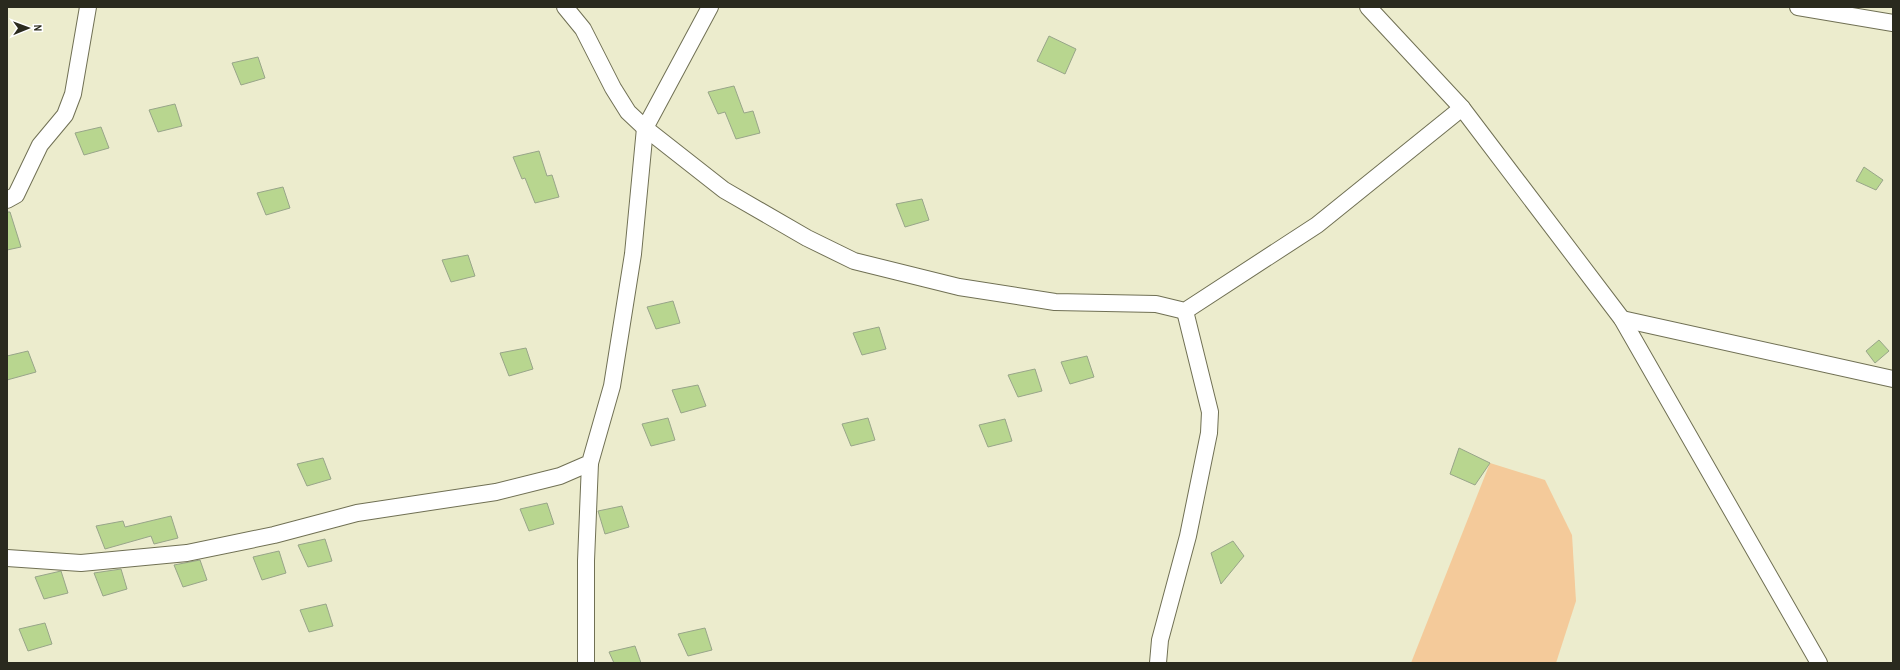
<svg xmlns="http://www.w3.org/2000/svg" width="1900" height="670" font-family="'Archivo Narrow',sans-serif">
  <style>
    .green { fill: #f4ca9a }
    .building { fill: #b8d68f; stroke: #98a589 }
    .lines { fill: none; stroke-linecap: round; stroke-linejoin: round }
    .street-casing { stroke: #707054; stroke-width: 18 }
    .street { stroke: #fff; stroke-width: 16 }
  </style>
  <rect width="100%" height="100%" fill="#ececcd"/>
  <polygon class="green" points="1490,463 1545,480 1572,535 1576,601 1556,663 1411,663"/>
  <g class="building">
    <polygon points="1049,36 1076,49 1065,74 1037,61"/>
    <polygon points="258,57 265,78 241,85 232,63"/>
    <polygon points="734,86 744,113 753,111 760,133 736,139 725,112 718,114 708,92"/>
    <polygon points="175,104 182,126 158,132 149,110"/>
    <polygon points="101,127 109,148 84,155 75,133"/>
    <polygon points="539,151 547,176 552,175 559,197 535,203 525,178 522,179 513,157"/>
    <polygon points="1864,167 1883,180 1876,190 1856,181"/>
    <polygon points="283,187 290,208 266,215 257,193"/>
    <polygon points="922,199 929,220 905,227 896,204"/>
    <polygon points="7,212 10,212 21,247 7,250"/>
    <polygon points="468,255 475,276 451,282 442,260"/>
    <polygon points="673,301 680,323 656,329 647,307"/>
    <polygon points="879,327 886,349 862,355 853,333"/>
    <polygon points="1879,340 1889,351 1875,363 1866,351"/>
    <polygon points="526,348 533,369 509,376 500,353"/>
    <polygon points="28,351 36,372 7,380 7,356"/>
    <polygon points="1087,356 1094,377 1070,384 1061,362"/>
    <polygon points="1035,369 1042,391 1018,397 1008,375"/>
    <polygon points="698,385 706,406 681,413 672,390"/>
    <polygon points="668,418 675,440 651,446 642,424"/>
    <polygon points="868,418 875,440 851,446 842,424"/>
    <polygon points="1005,419 1012,441 988,447 979,425"/>
    <polygon points="1459,448 1490,463 1475,485 1450,474"/>
    <polygon points="323,458 331,479 307,486 297,464"/>
    <polygon points="547,503 554,524 529,531 520,509"/>
    <polygon points="622,506 629,527 605,534 598,511"/>
    <polygon points="171,516 178,538 154,544 151,536 105,549 96,526 123,521 125,527"/>
    <polygon points="325,539 332,561 308,567 298,545"/>
    <polygon points="1233,541 1244,556 1221,584 1211,553"/>
    <polygon points="279,551 286,573 262,580 253,557"/>
    <polygon points="200,560 207,580 183,587 174,565"/>
    <polygon points="121,569 127,589 103,596 94,573"/>
    <polygon points="61,571 68,593 44,599 35,577"/>
    <polygon points="326,604 333,626 309,632 300,610"/>
    <polygon points="45,623 52,644 28,651 19,629"/>
    <polygon points="705,628 712,650 688,656 678,634"/>
    <polygon points="635,646 641,663 614,663 609,652"/>
  </g>
  <g class="lines">
    <g class="street-casing">
      <g id="street">
        <polyline points="565,7 583,29 613,88 628,112 645,128 724,190 807,238 854,261 959,287 1055,302 1156,304 1185,311 1317,225 1462,108"/>
        <polyline points="1368,7 1462,108 1622,319 1819,663"/>
        <polyline points="1798,7 1893,23"/>
        <polyline points="7,200 16,195 40,145 65,115 73,94 88,7"/>
        <polyline points="1622,319 1893,379"/>
        <polyline points="7,558 81,563 187,553 274,535 357,513 496,492 560,476 590,463 612,386 633,254 645,128 710,7"/>
        <polyline points="586,663 586,561 590,463"/>
        <polyline points="1158,663 1160,640 1188,536 1209,433 1210,412 1185,311"/>
      </g>
    </g>
    <use href="#street" class="street"/>
  </g>
  <rect width="1900" height="670" fill="none" stroke="#2a2a1e" stroke-width="16"/>
  <g transform="translate(28 28) rotate(89)" stroke="#ffffff" stroke-width="3" paint-order="stroke">
  <path d="M0-3L7 15L0 10L-7 15Z" fill="#2a2a1e"/>
  <text y="-6" font-size="11" font-weight="bold" text-anchor="middle" fill="#2a2a1e">N</text>
  </g>
</svg>
